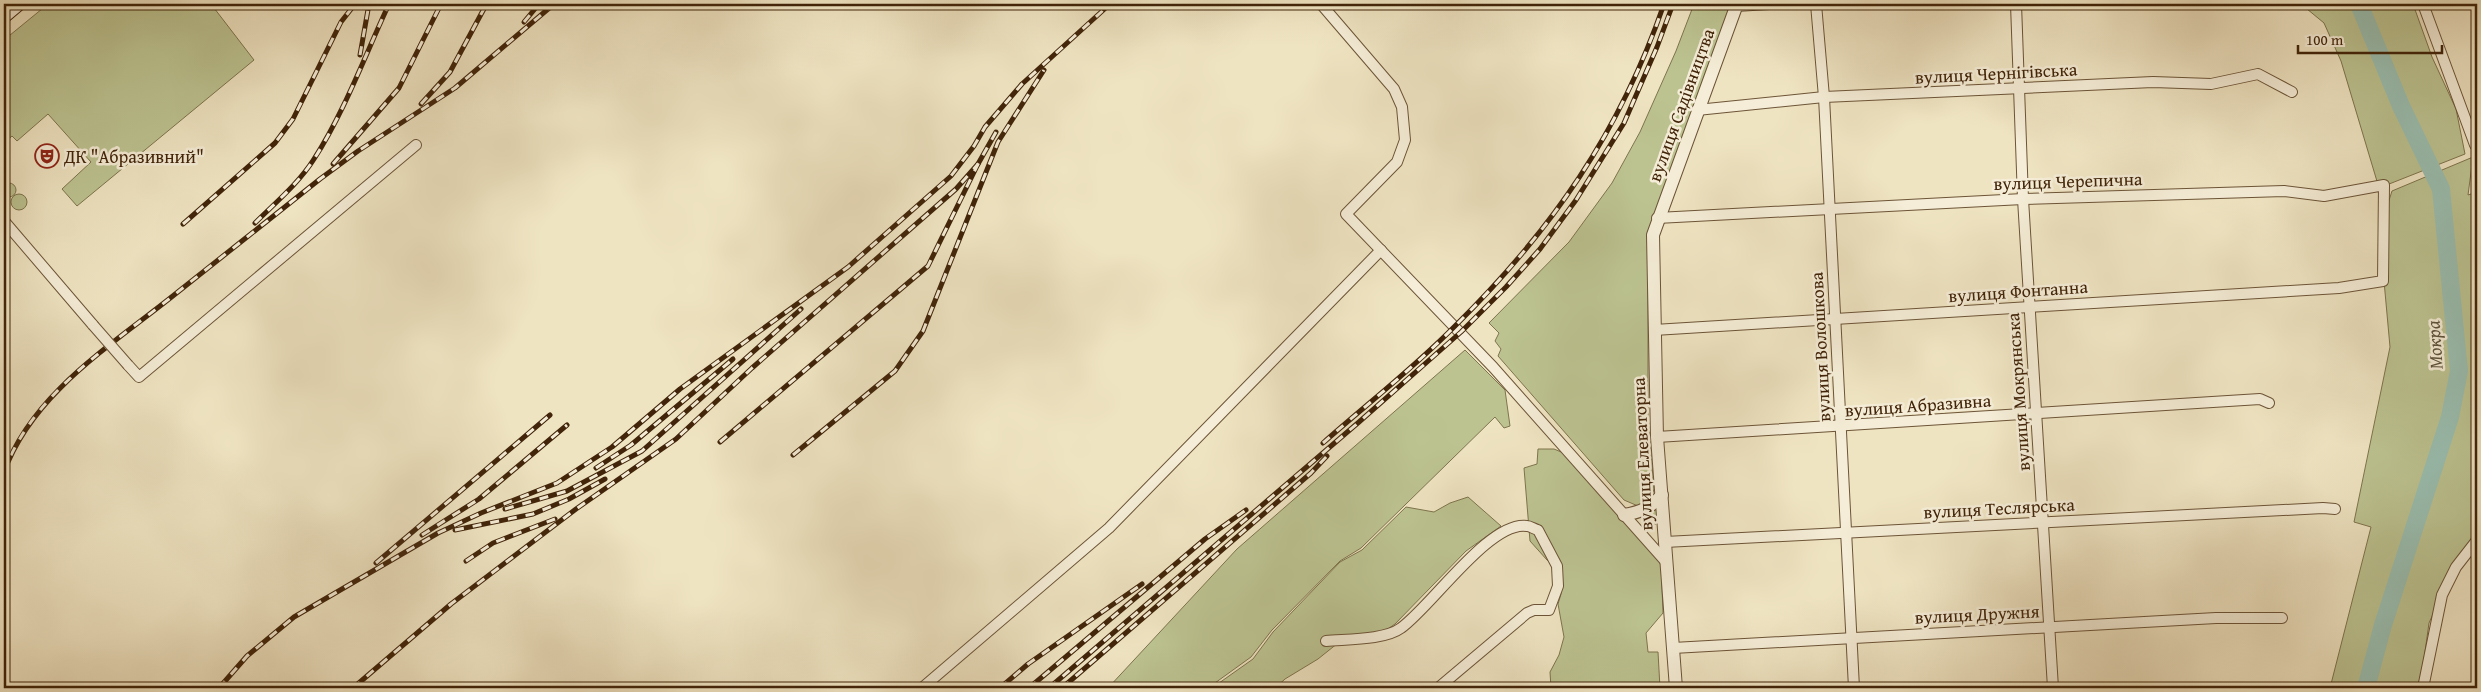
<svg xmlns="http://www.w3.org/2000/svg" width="2481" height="692" font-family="'Gentium Book Plus',serif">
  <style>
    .green { fill: #bcc391; stroke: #7e744d }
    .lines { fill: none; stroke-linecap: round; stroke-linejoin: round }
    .river { stroke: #9abfb1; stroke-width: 18 }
    .minor-casing { stroke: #6c5437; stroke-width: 12 }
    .tertiary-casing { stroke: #6c5437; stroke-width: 14 }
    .secondary-casing { stroke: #412409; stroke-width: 17 }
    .minor { stroke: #f5edd7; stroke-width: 10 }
    .tertiary { stroke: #f5edd7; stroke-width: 12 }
    .secondary { stroke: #f5edd7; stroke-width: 15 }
    .rail-casing { stroke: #412409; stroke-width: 5 }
    .rail { stroke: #f5edd7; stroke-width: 3; stroke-dasharray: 9; stroke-linecap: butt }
    .minor-bridge-casing { stroke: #6c5437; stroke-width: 12; stroke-linecap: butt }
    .minor-bridge { stroke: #f5edd7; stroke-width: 10 }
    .labels { text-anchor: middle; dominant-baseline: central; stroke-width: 5; stroke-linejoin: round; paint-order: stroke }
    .street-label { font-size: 18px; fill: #412409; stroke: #f5edd7 }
    .poi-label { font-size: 18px; fill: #412409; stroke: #f5edd7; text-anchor: start }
    .water-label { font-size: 19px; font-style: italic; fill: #5c523b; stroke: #f5edd7 }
  </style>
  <rect width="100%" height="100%" fill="#efe4c2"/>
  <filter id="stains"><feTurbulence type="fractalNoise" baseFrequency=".004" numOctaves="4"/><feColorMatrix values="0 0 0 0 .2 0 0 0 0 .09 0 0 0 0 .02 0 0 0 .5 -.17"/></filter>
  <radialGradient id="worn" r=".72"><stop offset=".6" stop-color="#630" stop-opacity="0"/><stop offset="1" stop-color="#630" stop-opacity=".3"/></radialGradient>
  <g class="green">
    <polygon points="48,4 211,4 254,60 77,206 62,189 91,162 48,114 17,141 12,136 4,143 4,40"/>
    <polygon points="1694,4 1733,4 1648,249 1648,420 1654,489 1651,499 1638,506 1624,500 1498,356 1501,349 1495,341 1499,333 1489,323 1569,242 1612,183 1640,132 1676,51"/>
    <polygon points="2301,4 2413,4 2432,57 2456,109 2465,154 2379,188 2341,61 2324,23"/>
    <polygon points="2473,157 2468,195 2477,192 2477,538 2447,583 2429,623 2420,688 2330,688 2371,527 2354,522 2390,347 2382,259 2385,213 2392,191"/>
    <circle cx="9" cy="190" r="7"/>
    <circle cx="19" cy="202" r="8"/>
    <polygon points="1465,350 1505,390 1510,426 1504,428 1495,417 1361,548 1340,561 1272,630 1251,657 1208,688 1108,688 1237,549"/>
    <polygon points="1538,449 1554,449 1566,454 1661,563 1663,613 1646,633 1648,652 1658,652 1660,688 1551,688 1550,672 1559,655 1564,637 1558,604 1561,594 1561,570 1547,560 1530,541 1524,468 1537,464"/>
    <polygon points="1468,497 1501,526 1466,551 1395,624 1369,642 1338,643 1318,659 1285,679 1275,688 1212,688 1253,659 1273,632 1340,562 1362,550 1406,507 1434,512 1450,503"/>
    <polygon points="1657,509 1656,524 1648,524 1643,517"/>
  </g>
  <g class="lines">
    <polyline class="river" points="2359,4 2401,106 2441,189 2459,371 2450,417 2383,625 2366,688"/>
    <g class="minor-casing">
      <g id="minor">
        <polyline points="1321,4 1394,89 1402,107 1405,140 1397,162 1346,214 1493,367 1667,563"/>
        <polyline points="1816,4 1824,97 1854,688"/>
        <polyline points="2016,4 2023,199 2053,688"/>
        <polyline points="2423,4 2475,145 2477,144"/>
        <polyline points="1736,6 1769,4"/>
        <polyline points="1697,110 1824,97 2153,82 2211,84 2258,74 2292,92"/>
        <polyline points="4,221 93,325"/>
        <polyline points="1654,330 2339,288 2383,281 2384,185 2324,196 2284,191 2023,199 1657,218"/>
        <polyline points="128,365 139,377 416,145"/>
        <polyline points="1657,437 2260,399 2269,403"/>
        <polyline points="1665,542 2323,508 2335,509"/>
        <path d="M1326 641C1347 639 1385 640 1401 628 1431 607 1490 520 1527 526 1530 526 1534 529 1538 530L1557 566 1558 586 1549 610H1534L1527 613 1438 688"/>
        <polyline points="1673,648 2216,618 2282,618"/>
        <polyline points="922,688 1109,528 1381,250"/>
        <polyline points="2423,688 2442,595 2456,567 2477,540"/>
      </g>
    </g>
    <g class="tertiary-casing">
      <g id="tertiary">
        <path d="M1624 515C1641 512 1650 508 1662 495"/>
        <polyline points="1676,688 1657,437 1653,235 1737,4"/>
      </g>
    </g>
    <g class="secondary-casing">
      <polyline id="secondary" points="4,15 17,4"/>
    </g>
    <use href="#minor" class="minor"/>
    <use href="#tertiary" class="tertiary"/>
    <use href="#secondary" class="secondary"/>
    <g class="rail-casing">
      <g id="rail">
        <polyline points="524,22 539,4"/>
        <polyline points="360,55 369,4"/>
        <polyline points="421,104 450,72 486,5"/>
        <polyline points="333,164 399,88 441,4"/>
        <path d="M255 223C275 203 299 183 314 159 344 113 366 53 389 4"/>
        <polyline points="183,224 275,143 293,119 341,22 355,4"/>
        <polyline points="720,442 928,266 978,164 996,132"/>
        <path d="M1323 443C1367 404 1415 367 1456 325 1552 230 1620 132 1664 4"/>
        <polyline points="793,455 895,371 923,331 998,142 1044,70"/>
        <polyline points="596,468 631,445 733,359"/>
        <path d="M4 472C32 395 107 348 169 299 219 259 270 219 320 179L358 151 455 88 554 4"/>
        <polyline points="505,509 567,491 642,451 801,309"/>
        <polyline points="455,530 533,514 569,499 605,479"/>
        <polyline points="422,535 479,499 567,425"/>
        <polyline points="466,561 493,543 555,519"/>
        <polyline points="376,563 550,415"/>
        <polyline points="219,688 247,656 294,617 438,533 481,513 557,483 612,447 680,389 848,267 951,176 974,146 985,127 1022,84 1110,4"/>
        <polyline points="353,688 451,604 576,509 676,439 752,368 956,189 978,164"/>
        <polyline points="1000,688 1028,664 1142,584"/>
        <polyline points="1029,688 1205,539 1246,510"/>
        <polyline points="1049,688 1359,422 1461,332 1506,287 1540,249 1576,200 1624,123 1657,47 1673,4"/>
        <polyline points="1062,688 1311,473 1327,456"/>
      </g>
    </g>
    <use href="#rail" class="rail"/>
    <g class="minor-bridge-casing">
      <polyline id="minor-bridge" points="93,325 128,365"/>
    </g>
    <use href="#minor-bridge" class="minor-bridge"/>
  </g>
  <defs>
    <g id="theatre-ring" transform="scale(1.25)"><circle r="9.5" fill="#f5edd7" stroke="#8f2418" stroke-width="1.5"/><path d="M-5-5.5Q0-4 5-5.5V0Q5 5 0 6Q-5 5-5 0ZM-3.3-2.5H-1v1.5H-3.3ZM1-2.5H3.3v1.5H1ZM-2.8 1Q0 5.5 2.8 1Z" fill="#8f2418"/></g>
  </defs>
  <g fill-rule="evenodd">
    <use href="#theatre-ring" x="47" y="156"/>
  </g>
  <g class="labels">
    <g class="street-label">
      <text transform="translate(1996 73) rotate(-3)">вулиця Чернігівська</text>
      <text transform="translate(1681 105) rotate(-70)">вулиця Садівництва</text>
      <text transform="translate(2068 181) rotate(-2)">вулиця Черепична</text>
      <text transform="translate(2018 291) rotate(-4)">вулиця Фонтанна</text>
      <text transform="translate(1820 347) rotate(-93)">вулиця Волошкова</text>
      <text transform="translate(2018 392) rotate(-94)">вулиця Мокрянська</text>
      <text transform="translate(1918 405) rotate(-4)">вулиця Абразивна</text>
      <text transform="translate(1642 454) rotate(-93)">вулиця Елеваторна</text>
      <text transform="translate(1999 508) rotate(-3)">вулиця Теслярська</text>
      <text transform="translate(1977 614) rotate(-3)">вулиця Дружня</text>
    </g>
    <g class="poi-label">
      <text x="64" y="156">ДК "Абразивний"</text>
    </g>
    <g class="water-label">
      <text transform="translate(2434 345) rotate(-94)">Мокра</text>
    </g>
  </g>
  <rect width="2481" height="692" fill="none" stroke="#efe4c2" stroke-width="20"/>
  <rect x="5" y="5" width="2471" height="682" fill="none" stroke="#412409" stroke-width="2.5"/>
  <rect x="10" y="10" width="2461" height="672" fill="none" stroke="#412409"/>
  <path d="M2298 45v8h144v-8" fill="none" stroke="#412409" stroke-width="2.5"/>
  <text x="2306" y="45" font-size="15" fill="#412409" stroke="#f5edd7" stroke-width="4" paint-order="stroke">100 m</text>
  <rect width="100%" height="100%" filter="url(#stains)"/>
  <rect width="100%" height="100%" fill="url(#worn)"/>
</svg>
